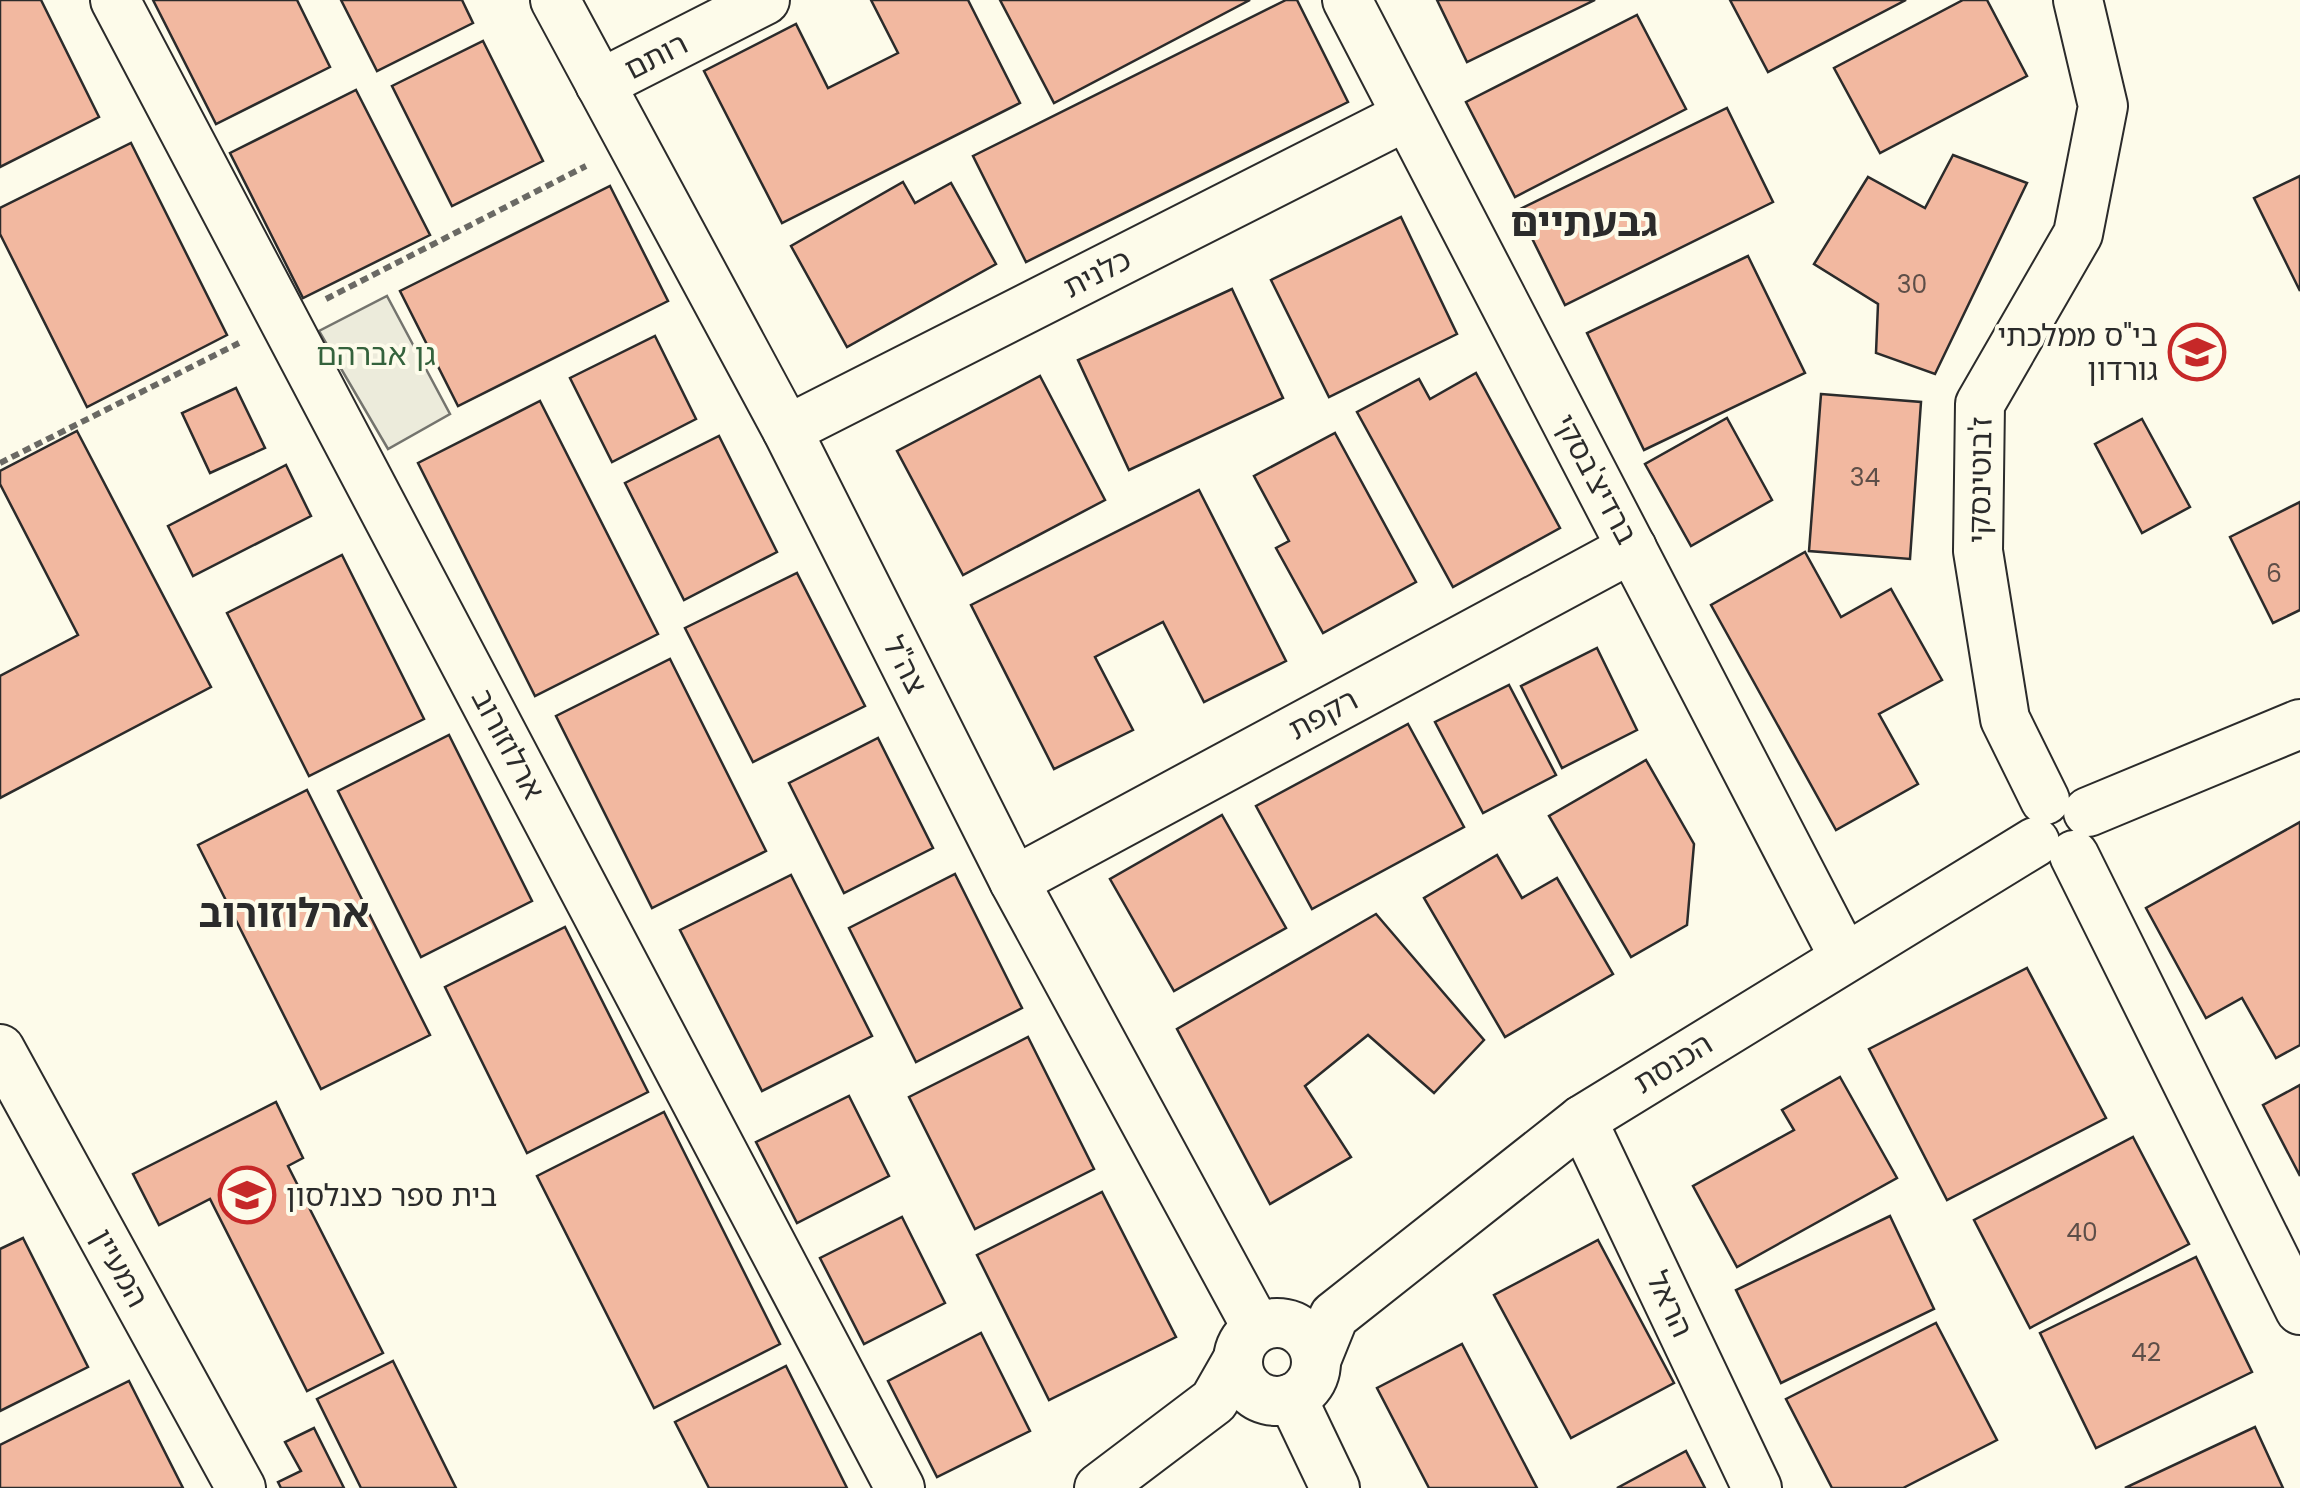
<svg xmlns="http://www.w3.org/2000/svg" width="2300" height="1488" font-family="Poppins,'Noto Sans Hebrew',sans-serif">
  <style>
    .green { fill: #ecebdb; stroke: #74746e; stroke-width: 2.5 }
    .building { fill: #f2b8a0; stroke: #2b2b2b; stroke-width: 2.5 }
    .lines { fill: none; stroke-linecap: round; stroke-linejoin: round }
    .minor-casing { stroke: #2b2b2b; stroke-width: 52 }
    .path { stroke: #6a6964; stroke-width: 6; stroke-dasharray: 8 5; stroke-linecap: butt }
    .minor { stroke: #fdfbea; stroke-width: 48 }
    .labels { text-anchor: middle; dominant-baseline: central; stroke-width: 8; stroke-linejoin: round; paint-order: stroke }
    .number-label { font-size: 25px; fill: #5d4e48 }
    .street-label { font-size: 30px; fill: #2b2b2b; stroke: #fdfbea }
    .poi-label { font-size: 30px; fill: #2b2b2b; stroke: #fdfbea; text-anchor: end }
    .park-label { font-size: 30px; fill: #34623c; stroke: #fdfbea }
    .district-label { font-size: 40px; font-weight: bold; fill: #2b2b2b; stroke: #fdfbea }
  </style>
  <rect width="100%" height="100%" fill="#fdfbea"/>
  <polygon class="green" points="387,296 450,414 388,449 319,331"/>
  <g class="building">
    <polygon points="0,0 41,0 99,117 0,167"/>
    <polygon points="153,0 297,0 330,67 216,124"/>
    <polygon points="341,0 462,0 473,23 377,71"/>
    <polygon points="871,0 968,0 1020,103 782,223 704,71 796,24 828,88 898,53"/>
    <polygon points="1000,0 1250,0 1054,103"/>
    <polygon points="1286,0 1297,0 1348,102 1026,262 973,156"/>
    <polygon points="1437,0 1595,0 1467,62"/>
    <polygon points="1730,0 1906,0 1768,72"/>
    <polygon points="1963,0 1987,0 2027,76 1880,153 1834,68"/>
    <polygon points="1637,15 1686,109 1515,197 1466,102"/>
    <polygon points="483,41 543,161 452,206 392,86"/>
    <polygon points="356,90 430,235 303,298 230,153"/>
    <polygon points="1727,108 1773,202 1565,305 1518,210"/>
    <polygon points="131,143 227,335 87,407 0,234 0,208"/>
    <polygon points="1953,155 2027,183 1935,374 1876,353 1878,304 1814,264 1868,177 1925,208"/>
    <polygon points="2300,176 2300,291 2254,198"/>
    <polygon points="903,182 915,203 951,183 996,264 847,347 791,246"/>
    <polygon points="610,186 668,301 458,406 400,291"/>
    <polygon points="1401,217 1457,334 1329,397 1271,280"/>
    <polygon points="1748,256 1805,373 1644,450 1587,333"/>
    <polygon points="1232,289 1283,398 1129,470 1078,360"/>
    <polygon points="655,336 696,419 612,462 570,378"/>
    <polygon points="1476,373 1560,528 1453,587 1357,412 1419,379 1430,399"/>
    <polygon points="1040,376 1105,500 963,575 897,451"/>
    <polygon points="236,388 265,448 210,473 182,413"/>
    <polygon points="1821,394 1921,402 1910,559 1809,551"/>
    <polygon points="540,401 658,634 535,696 418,463"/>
    <polygon points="1727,418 1772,500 1691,546 1645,464"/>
    <polygon points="2142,419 2190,507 2142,533 2095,444"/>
    <polygon points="77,431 211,687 0,798 0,676 78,635 0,484 0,471"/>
    <polygon points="1335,433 1416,582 1323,633 1276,548 1289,541 1254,476"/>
    <polygon points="719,436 777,552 684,600 625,483"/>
    <polygon points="286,465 311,516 193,576 168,526"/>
    <polygon points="1199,490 1286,661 1204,702 1163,622 1095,657 1133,730 1054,769 971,605"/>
    <polygon points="2300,502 2300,610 2273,623 2230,537"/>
    <polygon points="1805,552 1841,617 1891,589 1942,680 1879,714 1918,784 1836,830 1711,605"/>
    <polygon points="342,555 424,719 309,776 227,613"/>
    <polygon points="797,573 865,706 753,762 685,628"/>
    <polygon points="1597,648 1637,730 1562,768 1521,686"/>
    <polygon points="670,659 766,851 652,908 556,716"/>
    <polygon points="1509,685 1556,775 1483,813 1435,722"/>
    <polygon points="1408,724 1464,827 1312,909 1256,806"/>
    <polygon points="449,735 532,901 421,957 338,791"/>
    <polygon points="878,738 933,848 844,893 789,783"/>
    <polygon points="1646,760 1694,844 1687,925 1631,957 1549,816"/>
    <polygon points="307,790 430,1035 321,1089 198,845"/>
    <polygon points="1222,815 1286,928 1174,991 1110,879"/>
    <polygon points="2300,822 2300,1045 2276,1058 2242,998 2206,1018 2146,908"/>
    <polygon points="1497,855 1522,898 1557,878 1613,974 1505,1037 1424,898"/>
    <polygon points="955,874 1022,1008 916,1062 849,928"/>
    <polygon points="791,875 872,1036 762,1091 680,930"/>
    <polygon points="1376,914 1484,1040 1434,1093 1368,1035 1305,1086 1351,1157 1270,1204 1177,1029"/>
    <polygon points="565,927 648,1092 527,1153 445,987"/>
    <polygon points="2027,968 2106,1118 1947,1200 1869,1049"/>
    <polygon points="1028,1037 1094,1169 975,1229 909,1097"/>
    <polygon points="1840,1077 1897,1178 1737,1267 1693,1186 1794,1130 1782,1110"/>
    <polygon points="2300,1085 2300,1176 2263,1105"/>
    <polygon points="849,1096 889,1176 797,1223 756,1142"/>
    <polygon points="276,1102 303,1158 288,1166 383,1353 307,1391 210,1199 159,1225 133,1174"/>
    <polygon points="664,1112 780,1344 654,1408 537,1176"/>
    <polygon points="2133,1137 2189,1244 2030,1328 1974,1220"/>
    <polygon points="1102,1192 1176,1337 1049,1400 977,1255"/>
    <polygon points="1890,1216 1934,1309 1781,1383 1736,1290"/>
    <polygon points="902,1217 945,1303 864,1344 820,1258"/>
    <polygon points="23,1238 88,1367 0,1411 0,1249"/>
    <polygon points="1598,1240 1674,1383 1571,1438 1494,1295"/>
    <polygon points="2196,1257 2252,1372 2096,1448 2040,1333"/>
    <polygon points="1936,1323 1997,1440 1903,1488 1832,1488 1786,1399"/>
    <polygon points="981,1333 1030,1431 937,1477 888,1381"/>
    <polygon points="1462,1344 1537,1488 1429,1488 1377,1388"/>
    <polygon points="393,1361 456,1488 361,1488 317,1399"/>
    <polygon points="786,1366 847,1488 709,1488 675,1422"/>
    <polygon points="129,1381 183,1488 0,1488 0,1445"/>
    <polygon points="2255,1427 2283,1488 2125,1488"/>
    <polygon points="314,1428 344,1488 281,1488 278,1482 301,1471 285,1442"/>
    <polygon points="1686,1451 1705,1488 1617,1488"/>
  </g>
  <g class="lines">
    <g class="minor-casing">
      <g id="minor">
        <polyline points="115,0 900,1488"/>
        <polyline points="555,0 787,430 1014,881 1257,1328"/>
        <polyline points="1347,0 1844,957"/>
        <polyline points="600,84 765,0"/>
        <polyline points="787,430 1406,116"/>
        <polyline points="2045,800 2005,719 1978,551 1980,404 2078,234 2103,106 2078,0"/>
        <polyline points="2088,812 2300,724"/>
        <polyline points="2074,855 2300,1310"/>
        <polyline points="1014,881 1632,548"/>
        <polyline points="0,1049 241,1488"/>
        <polyline points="1582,1120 1757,1488"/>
        <circle cx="1277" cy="1362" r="39"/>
        <polyline points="1317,1358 1334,1316 1582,1120 2035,842"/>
        <polyline points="1292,1398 1335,1488"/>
        <polyline points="1099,1488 1214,1401 1238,1359"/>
      </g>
    </g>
    <g class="path">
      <polyline points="326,299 586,166"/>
      <polyline points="0,463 239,343"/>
    </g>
    <use href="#minor" class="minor"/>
  </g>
  <defs>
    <g id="school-ring" transform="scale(2.875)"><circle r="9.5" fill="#fdfbea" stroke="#c62828" stroke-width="1.5"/><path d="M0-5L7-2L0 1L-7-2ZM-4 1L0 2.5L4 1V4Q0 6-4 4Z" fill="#c62828"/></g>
  </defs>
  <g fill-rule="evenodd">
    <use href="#school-ring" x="2197" y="352"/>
    <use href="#school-ring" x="247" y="1195"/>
  </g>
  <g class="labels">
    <g class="number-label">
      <text x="1912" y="284">30</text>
      <text x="1865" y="477">34</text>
      <text x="2274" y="573">6</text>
      <text x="2082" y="1232">40</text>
      <text x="2146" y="1352">42</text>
    </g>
    <g class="street-label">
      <text transform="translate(656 56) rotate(-27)">רותם</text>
      <text transform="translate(1097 273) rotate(-27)">כלנית</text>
      <text transform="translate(1596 479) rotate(62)">ברדיצ'בסקי</text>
      <text transform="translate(1980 480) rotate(-89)">ז'בוטינסקי</text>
      <text transform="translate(905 665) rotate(63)">צה"ל</text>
      <text transform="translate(1323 714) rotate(-28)">רקפת</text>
      <text transform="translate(508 744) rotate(62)">ארלוזורוב</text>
      <text transform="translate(1673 1063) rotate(-32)">הכנסת</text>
      <text transform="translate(120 1268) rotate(61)">המעיין</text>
      <text transform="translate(1670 1304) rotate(65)">הראל</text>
    </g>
    <g class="poi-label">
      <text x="2158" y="335">בי"ס ממלכתי<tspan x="2158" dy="34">גורדון</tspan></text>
      <text x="286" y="1195" text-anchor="start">בית ספר כצנלסון</text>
    </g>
    <g class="park-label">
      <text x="376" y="354">גן אברהם</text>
    </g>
    <g class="district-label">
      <text x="1584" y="222">גבעתיים</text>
      <text x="284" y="913">ארלוזורוב</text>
    </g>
  </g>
</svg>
